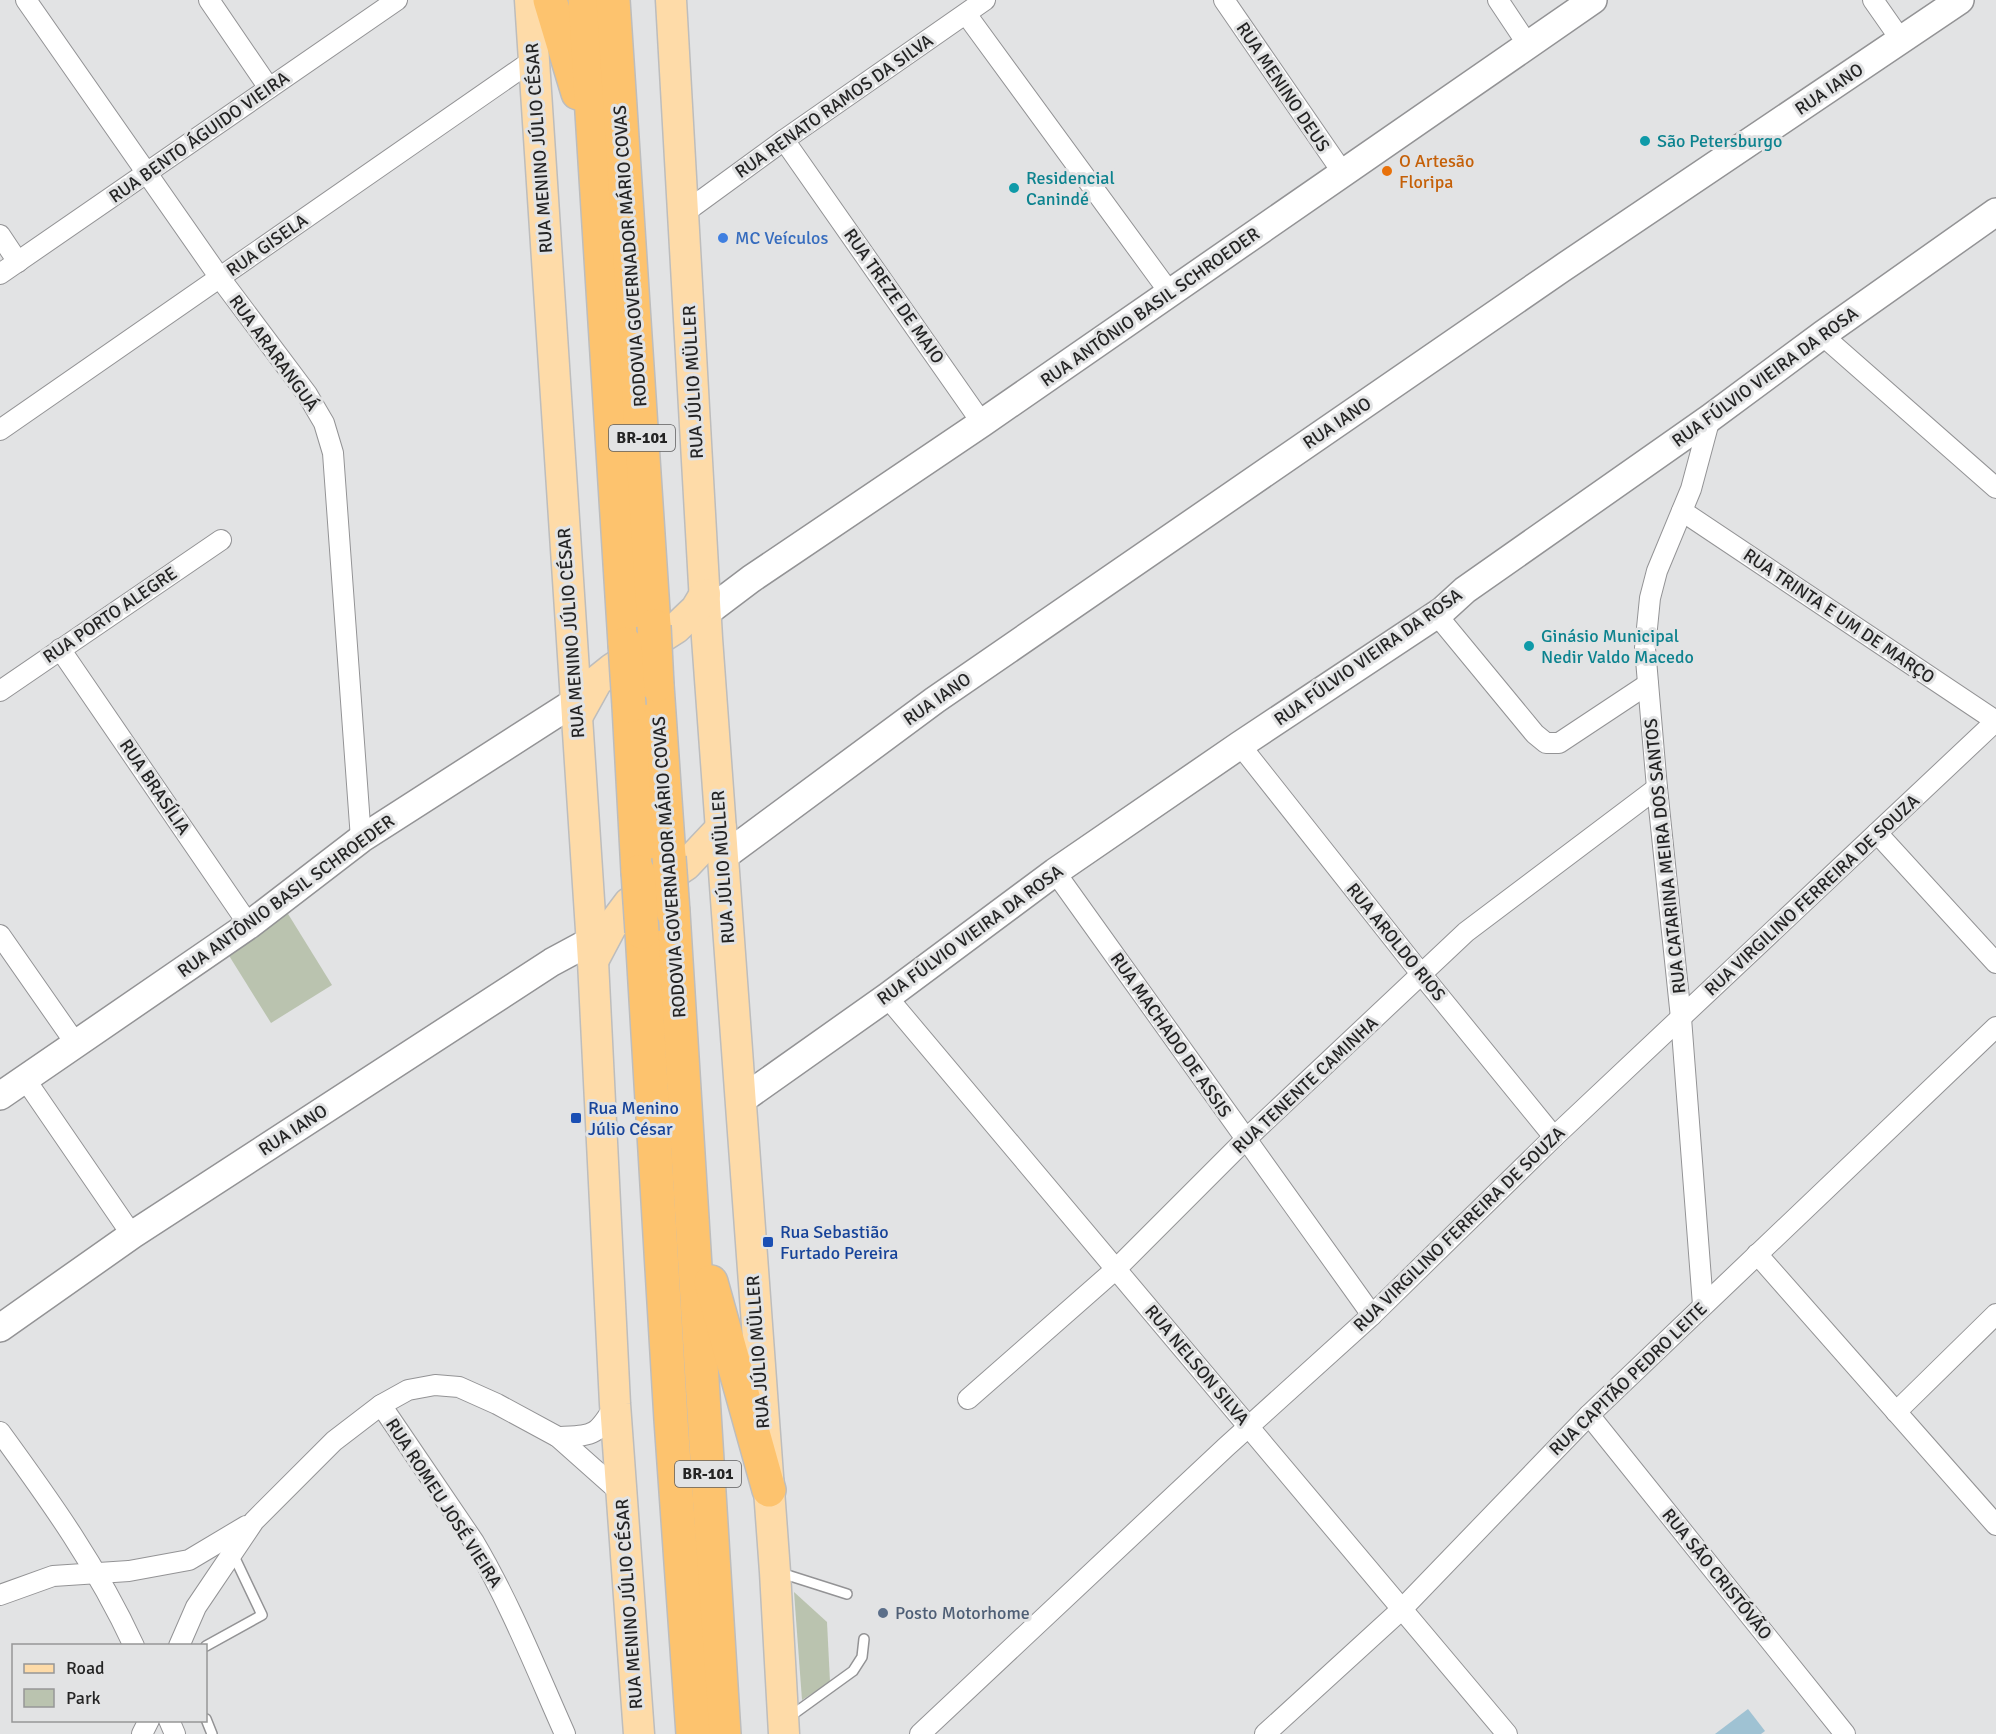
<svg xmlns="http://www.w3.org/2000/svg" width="1996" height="1734" font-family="Signika,sans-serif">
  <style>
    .green { fill: #bac3af }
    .water { fill: #9fc2d3 }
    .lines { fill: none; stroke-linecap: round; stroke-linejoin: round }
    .lane-casing { stroke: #939395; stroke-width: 12 }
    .street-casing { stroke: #939395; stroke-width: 22 }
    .secondary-casing { stroke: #939395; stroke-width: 30 }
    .primary-casing { stroke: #bdbdbd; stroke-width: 33 }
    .highway-casing { stroke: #bdbdbd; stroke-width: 36 }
    .lane { stroke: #fff; stroke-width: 9 }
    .street { stroke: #fff; stroke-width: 20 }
    .secondary { stroke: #fff; stroke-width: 27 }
    .primary { stroke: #fedba8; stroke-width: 30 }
    .highway { stroke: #fdc36e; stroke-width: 33 }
    .highway-bridge-casing { stroke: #bdbdbd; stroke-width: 36; stroke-linecap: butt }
    .highway-bridge { stroke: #fdc36e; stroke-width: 33 }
    .culture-dot { fill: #0f9aa8; stroke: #e2e3e4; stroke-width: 2 }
    .food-dot { fill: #e8710a; stroke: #e2e3e4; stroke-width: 2 }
    .shop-dot { fill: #3f7fe0; stroke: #e2e3e4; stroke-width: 2 }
    .transit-dot { fill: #1a4fb4; stroke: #e2e3e4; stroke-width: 2 }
    .service-dot { fill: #5c6f8a; stroke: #e2e3e4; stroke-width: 2 }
    .labels { text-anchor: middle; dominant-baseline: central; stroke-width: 6; stroke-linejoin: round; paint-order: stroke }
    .shield { fill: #e2e3e4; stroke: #5d5d5e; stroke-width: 1.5 }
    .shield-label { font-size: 16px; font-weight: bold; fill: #242424 }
    .street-label { font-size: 18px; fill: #242424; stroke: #e2e3e4 }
    .culture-label { font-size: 18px; fill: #0d838f; stroke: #e2e3e4; text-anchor: start }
    .food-label { font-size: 18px; fill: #c56008; stroke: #e2e3e4; text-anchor: start }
    .shop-label { font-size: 18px; fill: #366cbe; stroke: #e2e3e4; text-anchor: start }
    .transit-label { font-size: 18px; fill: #164399; stroke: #e2e3e4; text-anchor: start }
    .service-label { font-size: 18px; fill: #4e5e75; stroke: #e2e3e4; text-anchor: start }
  </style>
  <rect width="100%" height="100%" fill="#e2e3e4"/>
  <g class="green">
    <polygon points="285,909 332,985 271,1023 223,946"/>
    <polygon points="794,1592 827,1622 830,1682 802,1700"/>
  </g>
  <polygon class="water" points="1748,1709 1765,1731 1761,1734 1715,1734"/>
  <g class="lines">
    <g class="lane-casing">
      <g id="lane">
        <polyline points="781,1573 847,1594"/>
        <polyline points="206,1646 262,1615 233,1554"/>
        <polyline points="788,1718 853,1671 862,1657 864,1639"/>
        <polyline points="206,1719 212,1734"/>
      </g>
    </g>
    <g class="street-casing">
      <g id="street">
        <polyline points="26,0 220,278 307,394 324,423 333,453 361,839"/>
        <polyline points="209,0 269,88"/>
        <polyline points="1224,0 1343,173"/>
        <polyline points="1498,0 1528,45"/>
        <polyline points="1873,0 1901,40"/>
        <polyline points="966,14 1170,293"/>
        <polyline points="784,140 982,423"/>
        <polyline points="684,213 784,140 985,0"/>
        <polyline points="0,235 18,262"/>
        <polyline points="0,274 397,0"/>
        <polyline points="1822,335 1996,488"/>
        <polyline points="0,430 533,60"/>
        <polyline points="1682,511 1996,721"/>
        <polyline points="1436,614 1535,734 1546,743 1559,743 1648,684"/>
        <polyline points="60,649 249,925"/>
        <polyline points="0,691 221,540"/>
        <polyline points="1240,745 1422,975 1554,1137"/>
        <polyline points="1877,833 1996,963"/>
        <polyline points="1055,872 1372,1315"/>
        <polyline points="0,935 76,1044"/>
        <polyline points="887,997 1507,1734"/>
        <polyline points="25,1079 132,1235"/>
        <polyline points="1757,1254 1996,1525"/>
        <polyline points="1703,1305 1681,1018 1657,788 1645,648 1650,598 1657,571 1691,489 1710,418"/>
        <polyline points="968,1399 1116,1269 1245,1140 1466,932 1657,788"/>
        <path d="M381 1405 474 1542C510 1603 536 1669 565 1734"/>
        <polyline points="1896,1412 1996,1314"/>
        <polyline points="1589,1415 1845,1734"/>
        <path d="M0 1432C51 1502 97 1566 134 1646"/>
        <path d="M558 1437C594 1435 596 1437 615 1405"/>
        <polyline points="0,1595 53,1576 129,1571 189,1560 246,1526"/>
        <polyline points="179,1646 196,1607 254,1521 334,1441 381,1405 408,1390 435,1385 459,1387 497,1404 558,1437 621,1493"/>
        <polyline points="169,1720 175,1734"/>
        <polyline points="142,1734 149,1720"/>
        <polyline points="920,1734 1226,1447 1372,1315 1554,1137 1996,721"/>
        <polyline points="1265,1734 1402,1609 1589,1415 1996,1027"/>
      </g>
    </g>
    <g class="secondary-casing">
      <g id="secondary">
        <polyline points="706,613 751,579 982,423 1593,0"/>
        <polyline points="723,857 935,700 1561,269 1960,0"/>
        <polyline points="0,1096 249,925 361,839 576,701"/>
        <polyline points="740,1101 887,997 1055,872 1240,745 1442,611 1465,590 1710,418 1822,335 1996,212"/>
        <polyline points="0,1328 132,1235 552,962 591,941"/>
      </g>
    </g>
    <g class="primary-casing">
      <g id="primary">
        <polyline points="530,0 593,961 615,1404 639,1734"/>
        <polyline points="671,0 707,638 775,1572 784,1734"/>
        <polyline points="577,717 597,681 612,669 676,628 696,609 705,594"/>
        <polyline points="593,961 611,927 629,903 686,865 721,828"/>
      </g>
    </g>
    <g class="highway-casing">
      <g id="highway">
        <polyline points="550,0 578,93"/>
        <polyline points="585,0 625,644"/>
        <polyline points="613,0 654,626"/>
        <polyline points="657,685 669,857"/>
        <polyline points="629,706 638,872"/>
        <polyline points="673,912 724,1734"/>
        <polyline points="642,932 671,1420 693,1734"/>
        <polyline points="711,1282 769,1490"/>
      </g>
    </g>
    <use href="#lane" class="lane"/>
    <use href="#street" class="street"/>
    <use href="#secondary" class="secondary"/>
    <use href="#primary" class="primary"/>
    <use href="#highway" class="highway"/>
    <g class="highway-bridge-casing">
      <g id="highway-bridge">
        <polyline points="654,626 657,685"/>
        <polyline points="625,644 629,706"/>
        <polyline points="669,857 673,912"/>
        <polyline points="638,872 642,932"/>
      </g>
    </g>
    <use href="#highway-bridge" class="highway-bridge"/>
  </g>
  <g class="culture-dot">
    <circle cx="1645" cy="141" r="6"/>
    <circle cx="1014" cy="188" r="6"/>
    <circle cx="1529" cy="646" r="6"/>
  </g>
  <circle class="food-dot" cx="1387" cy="171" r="6"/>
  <circle class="shop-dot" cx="723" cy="238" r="6"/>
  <g class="transit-dot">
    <rect x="570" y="1112" width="12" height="12" rx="3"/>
    <rect x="762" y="1236" width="12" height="12" rx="3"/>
  </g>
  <circle class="service-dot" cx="883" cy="1613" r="6"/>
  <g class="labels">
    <g class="shield">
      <rect x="609" y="425" width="66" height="26" rx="4.5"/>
      <rect x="675" y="1461" width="66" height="26" rx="4.5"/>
    </g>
    <g class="shield-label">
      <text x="642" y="438">BR-101</text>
      <text x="708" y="1474">BR-101</text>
    </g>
    <g class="street-label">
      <text transform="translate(1283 87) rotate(56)">RUA MENINO DEUS</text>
      <text transform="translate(1829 89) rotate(-34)">RUA IANO</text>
      <text transform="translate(834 106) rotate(-35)">RUA RENATO RAMOS DA SILVA</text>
      <text transform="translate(199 137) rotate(-35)">RUA BENTO ÁGUIDO VIEIRA</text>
      <text transform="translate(539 148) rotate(-94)">RUA MENINO JÚLIO CÉSAR</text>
      <text transform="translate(267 245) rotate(-35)">RUA GISELA</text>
      <text transform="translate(630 256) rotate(-94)">RODOVIA GOVERNADOR MÁRIO COVAS</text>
      <text transform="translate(894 296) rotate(55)">RUA TREZE DE MAIO</text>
      <text transform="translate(1150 307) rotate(-35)">RUA ANTÔNIO BASIL SCHROEDER</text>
      <text transform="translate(274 353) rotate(54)">RUA ARARANGUÁ</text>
      <text transform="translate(1765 377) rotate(-36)">RUA FÚLVIO VIEIRA DA ROSA</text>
      <text transform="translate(693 382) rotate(-93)">RUA JÚLIO MÜLLER</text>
      <text transform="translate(1337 423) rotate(-34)">RUA IANO</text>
      <text transform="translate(110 615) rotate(-34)">RUA PORTO ALEGRE</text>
      <text transform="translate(1839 616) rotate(34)">RUA TRINTA E UM DE MARÇO</text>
      <text transform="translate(571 633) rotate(-94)">RUA MENINO JÚLIO CÉSAR</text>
      <text transform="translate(1368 657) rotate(-35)">RUA FÚLVIO VIEIRA DA ROSA</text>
      <text transform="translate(937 699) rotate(-35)">RUA IANO</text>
      <text transform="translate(155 787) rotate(56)">RUA BRASÍLIA</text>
      <text transform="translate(1665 856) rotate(-96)">RUA CATARINA MEIRA DOS SANTOS</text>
      <text transform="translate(669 867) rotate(-94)">RODOVIA GOVERNADOR MÁRIO COVAS</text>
      <text transform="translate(723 867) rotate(-94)">RUA JÚLIO MÜLLER</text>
      <text transform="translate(1812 895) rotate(-43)">RUA VIRGILINO FERREIRA DE SOUZA</text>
      <text transform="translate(286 896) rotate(-36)">RUA ANTÔNIO BASIL SCHROEDER</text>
      <text transform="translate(970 935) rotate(-36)">RUA FÚLVIO VIEIRA DA ROSA</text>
      <text transform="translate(1396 942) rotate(51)">RUA AROLDO RIOS</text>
      <text transform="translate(1171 1035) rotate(55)">RUA MACHADO DE ASSIS</text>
      <text transform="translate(1305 1085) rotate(-43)">RUA TENENTE CAMINHA</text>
      <text transform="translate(293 1130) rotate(-33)">RUA IANO</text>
      <text transform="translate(1459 1229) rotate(-44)">RUA VIRGILINO FERREIRA DE SOUZA</text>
      <text transform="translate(758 1352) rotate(-94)">RUA JÚLIO MÜLLER</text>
      <text transform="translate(1197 1365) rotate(50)">RUA NELSON SILVA</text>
      <text transform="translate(1628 1379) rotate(-44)">RUA CAPITÃO PEDRO LEITE</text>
      <text transform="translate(444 1503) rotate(57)">RUA ROMEU JOSÉ VIEIRA</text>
      <text transform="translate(1717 1574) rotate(51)">RUA SÃO CRISTÓVÃO</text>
      <text transform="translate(629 1604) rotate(-94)">RUA MENINO JÚLIO CÉSAR</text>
    </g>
    <g class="culture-label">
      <text x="1657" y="141">São Petersburgo</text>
      <text x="1026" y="178">Residencial<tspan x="1026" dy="21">Canindé</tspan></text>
      <text x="1541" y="636">Ginásio Municipal<tspan x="1541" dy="21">Nedir Valdo Macedo</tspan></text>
    </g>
    <g class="food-label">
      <text x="1399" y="161">O Artesão<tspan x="1399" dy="21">Floripa</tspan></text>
    </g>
    <g class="shop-label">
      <text x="735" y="238">MC Veículos</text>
    </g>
    <g class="transit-label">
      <text x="588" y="1108">Rua Menino<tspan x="588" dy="21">Júlio César</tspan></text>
      <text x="780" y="1232">Rua Sebastião<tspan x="780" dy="21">Furtado Pereira</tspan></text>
    </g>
    <g class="service-label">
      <text x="895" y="1613">Posto Motorhome</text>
    </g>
  </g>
  <rect x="12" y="1644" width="195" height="78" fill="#e2e3e4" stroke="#969797" stroke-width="1.5"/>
  <rect x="24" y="1664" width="30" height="9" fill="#fedba8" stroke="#969797" stroke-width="1.5"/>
  <text x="66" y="1674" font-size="18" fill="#242424">Road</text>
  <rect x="24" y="1689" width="30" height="18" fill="#bac3af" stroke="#969797" stroke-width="1.5"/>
  <text x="66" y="1704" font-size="18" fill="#242424">Park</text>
</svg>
